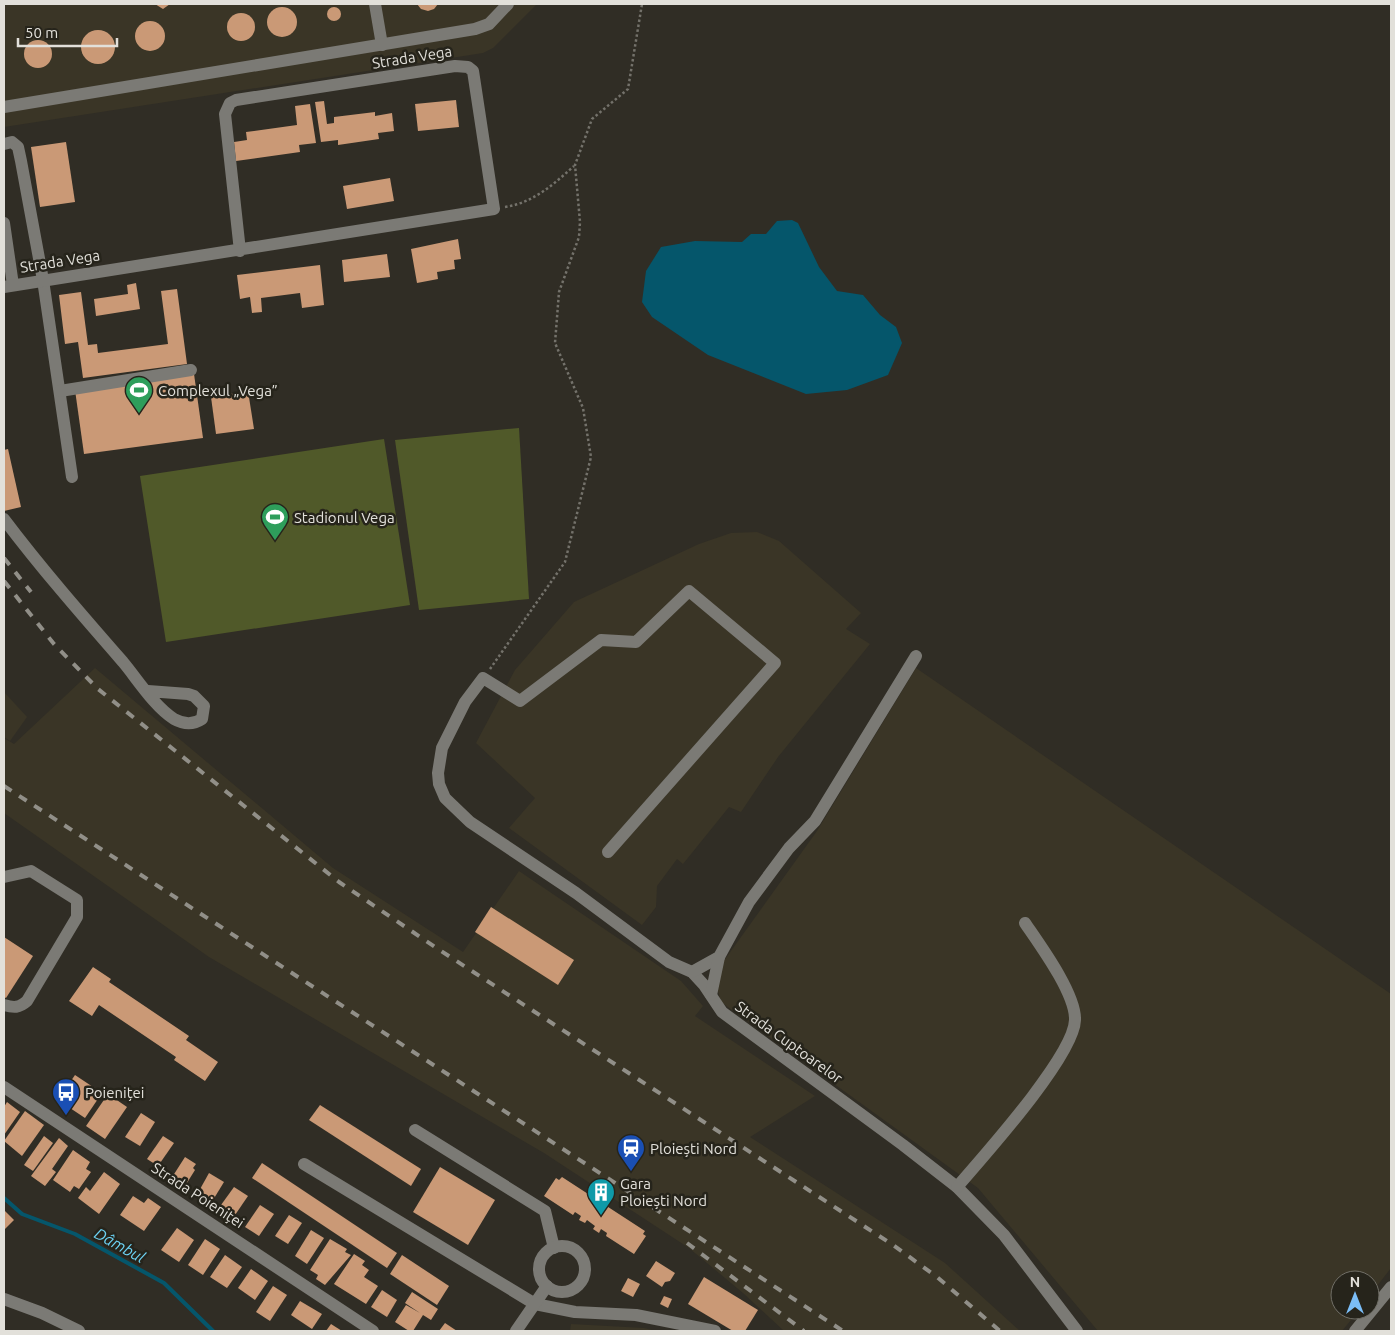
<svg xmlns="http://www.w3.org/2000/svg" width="1395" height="1335" font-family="Ubuntu,sans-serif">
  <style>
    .built { fill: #3a3526 }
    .green { fill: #505929 }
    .water { fill: #05566b }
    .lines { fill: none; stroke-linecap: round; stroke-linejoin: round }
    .stream { stroke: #05566b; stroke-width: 4 }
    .building { fill: #ca9976 }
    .path { stroke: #74726b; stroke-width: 2.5; stroke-dasharray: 2.5 2.5; stroke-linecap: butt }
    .minor { stroke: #7b7a75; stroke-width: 12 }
    .rail { stroke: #918f88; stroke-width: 4; stroke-dasharray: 9 9; stroke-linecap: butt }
    .labels { text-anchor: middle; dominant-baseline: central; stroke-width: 5; stroke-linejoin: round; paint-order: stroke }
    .street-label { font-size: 15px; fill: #e2e0da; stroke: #26241b }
    .poi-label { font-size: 15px; fill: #e2e0da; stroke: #26241b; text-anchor: start }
    .water-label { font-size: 16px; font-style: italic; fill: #6dd3f5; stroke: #26241b }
  </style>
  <rect width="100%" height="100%" fill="#302d25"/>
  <g class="built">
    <polygon points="4,4 537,4 493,48 483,53 4,127"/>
    <polygon points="757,532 779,541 861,613 846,629 870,644 778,757 741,812 729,807 683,864 677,859 657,886 656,907 642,925 509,828 535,798 476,743 515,670 574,602 699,544 731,533"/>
    <polygon points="95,668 333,868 463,952 519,871 681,981 703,1006 695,1016 815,1096 750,1137 945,1263 1020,1331 784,1331 743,1293 689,1248 544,1153 209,957 4,813 4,738 14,744"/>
    <polygon points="916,668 1391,994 1391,1268 1370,1295 1370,1280 1340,1280 1340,1310 1359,1310 1342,1331 1098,1331 978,1188 721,1002 717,987 718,969 817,831"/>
    <polygon points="4,692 27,717 10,741 4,737"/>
    <polygon points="571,1324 644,1328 656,1331 570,1331"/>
  </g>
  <g class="green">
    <polygon points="519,428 529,599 419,610 395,440"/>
    <polygon points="384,439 410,605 166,642 140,476"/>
  </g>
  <polygon class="water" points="792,220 798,223 819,267 837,291 863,295 880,315 896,327 902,343 888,375 847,390 806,394 708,355 652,317 642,302 646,271 661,247 695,241 742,242 751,234 766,234 777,221"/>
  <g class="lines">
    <polyline class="stream" points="4,1198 22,1214 75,1234 164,1283 213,1331"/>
  </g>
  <g class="building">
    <polygon points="155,4 170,4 163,9"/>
    <polygon points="417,4 438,4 434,9 428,11 421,9"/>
    <circle cx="334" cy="14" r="7"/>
    <circle cx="282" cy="22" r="15"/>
    <circle cx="241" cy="27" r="14"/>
    <circle cx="150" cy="36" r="15"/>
    <circle cx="98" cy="47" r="17"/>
    <circle cx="38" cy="54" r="14"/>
    <polygon points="456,100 459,127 418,131 415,104"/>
    <polygon points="324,101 327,124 334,123 334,117 375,112 375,116 392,113 394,131 378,133 379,139 338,145 338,140 321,142 315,102"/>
    <polygon points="310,104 316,143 299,145 300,152 236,161 234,142 247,140 246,132 297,125 295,106"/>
    <polygon points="66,142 75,202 40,207 31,147"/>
    <polygon points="390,178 394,201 347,209 343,186"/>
    <polygon points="458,239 461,259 454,260 455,269 437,272 438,279 417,283 411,249"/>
    <polygon points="387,254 390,277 344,282 342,260"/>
    <polygon points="320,265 324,305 302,308 300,293 261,298 262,312 252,313 250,297 240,299 237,275"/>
    <polygon points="136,283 140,309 96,316 94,299 128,294 127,285"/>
    <polygon points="177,289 187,364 83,378 78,342 65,344 59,295 81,292 88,345 97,344 98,353 168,344 161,291"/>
    <polygon points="194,374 203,438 84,454 75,390"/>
    <polygon points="248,391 254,429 216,434 211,397"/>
    <polygon points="8,449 21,507 4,511 4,450"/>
    <polygon points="491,907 574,960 558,985 475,932"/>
    <polygon points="4,937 33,956 6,998 4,997"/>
    <polygon points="93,967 111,979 109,982 189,1036 186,1040 218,1062 205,1081 174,1060 176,1057 99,1005 92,1016 69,1001"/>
    <polygon points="75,1075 102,1093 85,1118 58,1100"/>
    <polygon points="108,1094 127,1107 105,1139 86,1126"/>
    <polygon points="7,1102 20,1112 4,1135 4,1107"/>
    <polygon points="320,1105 421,1169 411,1186 309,1120"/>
    <polygon points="25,1111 44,1125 22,1156 4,1141"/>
    <polygon points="141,1113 155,1122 140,1146 125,1137"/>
    <polygon points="44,1136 53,1143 33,1171 24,1165"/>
    <polygon points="163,1136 174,1143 158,1166 147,1159"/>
    <polygon points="59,1138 68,1146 52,1169 56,1172 45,1186 31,1176"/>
    <polygon points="73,1150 90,1162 86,1169 91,1172 79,1189 74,1186 70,1192 53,1180"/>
    <polygon points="185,1157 196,1164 193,1168 195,1170 185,1186 181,1183 178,1188 169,1182"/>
    <polygon points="262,1163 397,1253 387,1268 252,1178"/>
    <polygon points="440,1167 495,1200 468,1245 413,1212"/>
    <polygon points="104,1172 120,1184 99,1214 78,1198 86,1187 90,1191"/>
    <polygon points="209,1173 224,1182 213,1200 199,1191"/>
    <polygon points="562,1177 645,1231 643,1234 646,1236 634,1254 606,1236 607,1233 601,1229 599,1233 593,1229 595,1226 587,1220 585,1223 579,1220 581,1216 575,1212 573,1215 544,1196 556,1178 559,1180"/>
    <polygon points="234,1187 248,1196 235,1215 221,1205"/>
    <polygon points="133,1196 144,1203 148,1198 161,1207 144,1231 120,1215"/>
    <polygon points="260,1205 274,1214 259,1236 245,1227"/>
    <polygon points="4,1210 14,1220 4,1230"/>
    <polygon points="289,1215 302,1223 288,1244 275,1236"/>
    <polygon points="177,1228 194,1240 179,1262 161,1250"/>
    <polygon points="311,1230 324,1238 307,1264 295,1256"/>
    <polygon points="205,1239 220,1249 203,1275 188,1265"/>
    <polygon points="330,1239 347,1249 345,1252 351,1255 325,1285 316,1279 318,1275 310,1270"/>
    <polygon points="354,1254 365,1261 362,1265 369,1270 364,1277 378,1286 366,1304 334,1284"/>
    <polygon points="225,1255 242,1267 227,1288 210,1277"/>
    <polygon points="402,1255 449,1286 437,1305 390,1274"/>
    <polygon points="656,1261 675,1273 670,1281 665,1282 662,1287 646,1276"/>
    <polygon points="251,1269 268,1281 255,1300 238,1288"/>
    <polygon points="704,1277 758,1310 745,1331 733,1331 688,1304"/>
    <polygon points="628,1278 640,1284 633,1297 621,1291"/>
    <polygon points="273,1286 287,1295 270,1321 256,1312"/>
    <polygon points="382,1290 397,1300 387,1317 371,1307"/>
    <polygon points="412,1292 438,1309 431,1320 423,1315 413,1331 409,1331 395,1322 406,1305 420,1313 405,1303"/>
    <polygon points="664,1296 672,1299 668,1308 660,1304"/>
    <polygon points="300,1301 322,1314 312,1329 291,1315"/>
    <polygon points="445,1323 457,1331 439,1331"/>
    <polygon points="331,1324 342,1331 326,1331"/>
  </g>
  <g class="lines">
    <g class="path">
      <path d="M505 207C533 203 554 184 574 166"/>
      <polyline points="490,669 565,562 591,457 583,408 555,343 559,292 579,237 580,222 575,165 592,119 628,89 642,4"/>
    </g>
    <g class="minor">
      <polyline points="375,4 382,45"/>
      <polyline points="4,107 475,29 489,24 508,4"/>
      <polyline points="4,144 12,142 18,147 21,161 43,280 72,477"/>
      <polyline points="4,223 13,285"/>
      <polyline points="4,287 494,209 473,71 468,67 455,66 236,100 230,103 225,114 240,251"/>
      <polyline points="60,391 191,370"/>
      <path d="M4 519C41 568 82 615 123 662 138 680 154 706 174 719 183 724 193 725 202 719L204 706 194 696 188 694 148 691"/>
      <polyline points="608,852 775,663 689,591 636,642 601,640 520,701 483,678 465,702 442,748 438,773 439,784 445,798 470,822 576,893 669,962 692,972 704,985 722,1012 903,1145 957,1187 1004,1235 1077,1331"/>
      <path d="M4 877 31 871 77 900V917L27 1001C19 1008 14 1008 4 1005"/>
      <polyline points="692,972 719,957 749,902 789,848 815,821 916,656"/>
      <polyline points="711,995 719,957"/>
      <polyline points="4,1087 373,1331"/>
      <polyline points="415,1130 545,1211 554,1248"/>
      <polyline points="304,1164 535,1304 575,1312 636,1315 715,1331"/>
      <path d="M957 1187C982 1158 1074 1056 1075 1020 1076 994 1040 945 1025 923"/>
      <circle cx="562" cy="1269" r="23"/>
      <polyline points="4,1299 42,1313 79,1331"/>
      <polyline points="516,1331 547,1286"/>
      <polyline points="1355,1331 1391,1287"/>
    </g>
    <g class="rail">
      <polyline points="4,558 31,592"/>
      <polyline points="4,581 54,644 98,689 339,882 435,947 893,1245 937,1277 1000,1331"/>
      <polyline points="4,786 843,1331"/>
      <polyline points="687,1243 804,1331"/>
    </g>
  </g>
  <defs>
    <g id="stadium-pin" transform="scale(1.4375)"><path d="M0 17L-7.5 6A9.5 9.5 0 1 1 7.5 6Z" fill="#2e9e5b" stroke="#26241b"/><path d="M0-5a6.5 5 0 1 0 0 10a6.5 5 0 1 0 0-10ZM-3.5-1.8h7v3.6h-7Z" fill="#fff"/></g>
    <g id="bus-pin" transform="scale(1.4375)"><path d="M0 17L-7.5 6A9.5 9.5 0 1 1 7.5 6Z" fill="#1a4fb4" stroke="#26241b"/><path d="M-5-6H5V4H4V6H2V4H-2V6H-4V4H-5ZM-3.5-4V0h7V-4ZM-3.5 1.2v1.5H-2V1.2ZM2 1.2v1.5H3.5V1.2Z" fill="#fff"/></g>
    <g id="station-pin" transform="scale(1.4375)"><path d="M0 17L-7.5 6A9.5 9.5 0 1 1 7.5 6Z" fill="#1a4fb4" stroke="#26241b"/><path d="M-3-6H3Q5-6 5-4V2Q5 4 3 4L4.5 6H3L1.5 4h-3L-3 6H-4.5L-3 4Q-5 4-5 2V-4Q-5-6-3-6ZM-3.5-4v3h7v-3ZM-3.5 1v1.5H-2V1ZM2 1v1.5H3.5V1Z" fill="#fff"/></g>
    <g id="building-pin" transform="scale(1.4375)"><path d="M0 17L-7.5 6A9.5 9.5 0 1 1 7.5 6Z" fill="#0f9aa8" stroke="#26241b"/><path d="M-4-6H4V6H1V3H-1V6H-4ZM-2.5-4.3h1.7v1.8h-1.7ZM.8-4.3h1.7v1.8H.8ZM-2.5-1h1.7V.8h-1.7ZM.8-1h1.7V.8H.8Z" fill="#fff"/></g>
  </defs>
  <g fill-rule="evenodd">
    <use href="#stadium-pin" x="139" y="390"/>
    <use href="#stadium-pin" x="275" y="517"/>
    <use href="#bus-pin" x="66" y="1092"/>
    <use href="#station-pin" x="631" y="1148"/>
    <use href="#building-pin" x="601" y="1192"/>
  </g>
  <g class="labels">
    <g class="street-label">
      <text transform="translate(412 57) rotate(-9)">Strada Vega</text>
      <text transform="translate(60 261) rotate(-9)">Strada Vega</text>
      <text transform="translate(789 1042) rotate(36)">Strada Cuptoarelor</text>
      <text transform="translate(198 1195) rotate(33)">Strada Poieniței</text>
    </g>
    <g class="poi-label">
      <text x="158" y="390">Complexul „Vega”</text>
      <text x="294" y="517">Stadionul Vega</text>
      <text x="85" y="1092">Poieniței</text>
      <text x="650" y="1148">Ploiești Nord</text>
      <text x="620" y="1183">Gara<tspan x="620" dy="17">Ploiești Nord</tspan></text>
    </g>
    <g class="water-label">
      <text transform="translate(120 1245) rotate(29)">Dâmbul</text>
    </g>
  </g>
  <rect width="1395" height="1335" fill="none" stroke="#e2e0da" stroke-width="10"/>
  <g transform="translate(1355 1295)"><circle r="24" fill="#26241b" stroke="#716f67"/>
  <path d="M0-4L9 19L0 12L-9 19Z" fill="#7bbef8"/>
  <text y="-8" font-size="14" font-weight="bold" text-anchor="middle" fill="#e2e0da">N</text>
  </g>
  <path d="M18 38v8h99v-8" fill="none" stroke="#e2e0da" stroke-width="2.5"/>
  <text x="25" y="38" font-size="15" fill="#e2e0da" stroke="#26241b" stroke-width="4" paint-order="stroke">50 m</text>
</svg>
